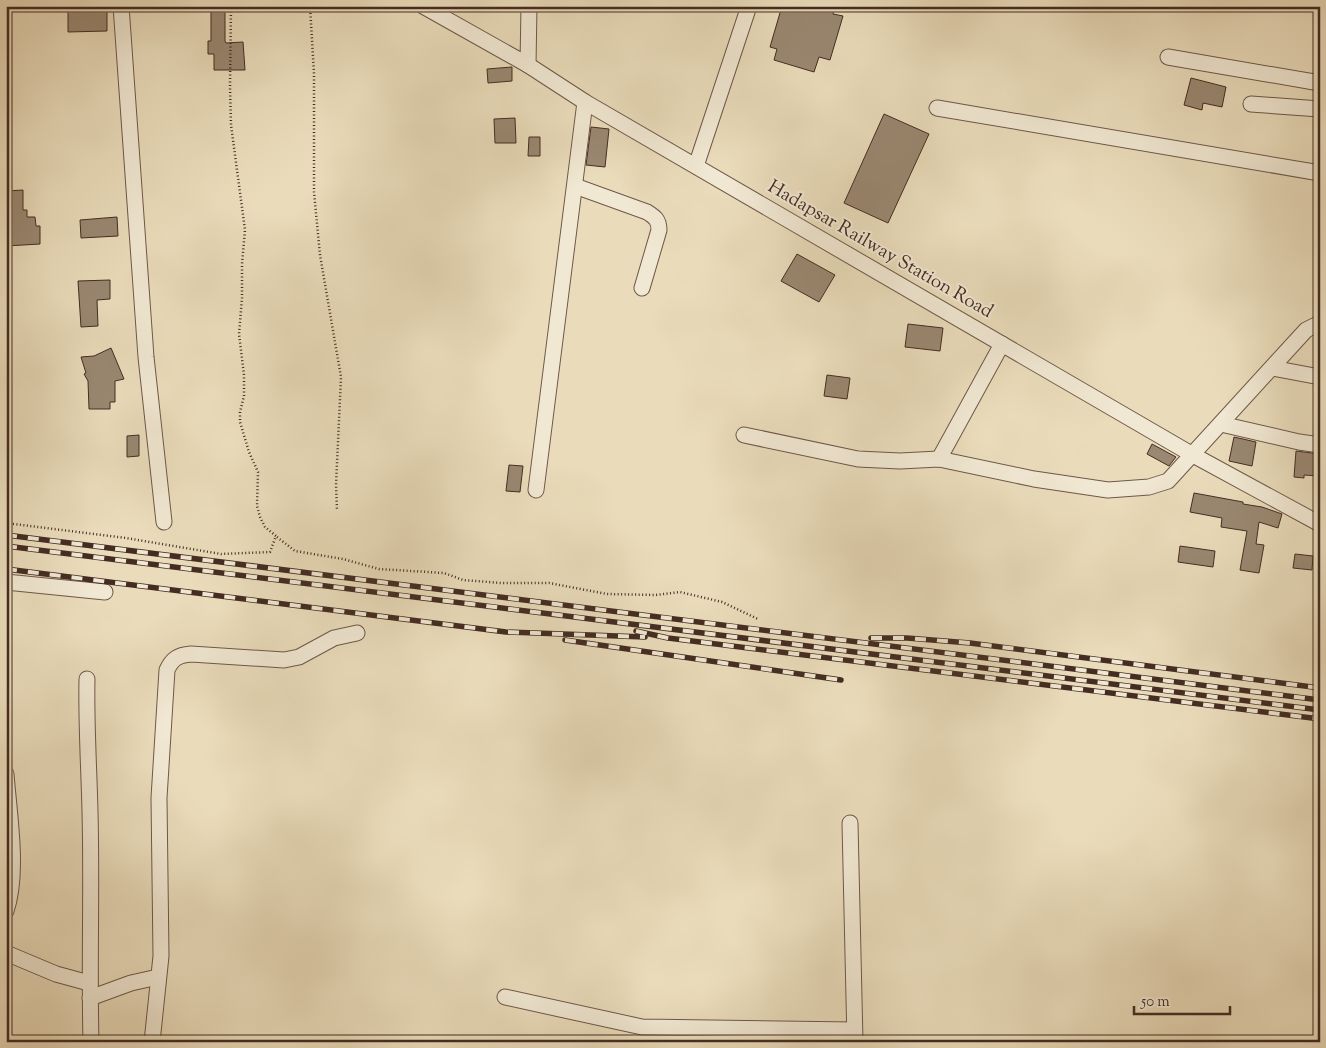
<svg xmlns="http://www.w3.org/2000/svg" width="1326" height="1048" font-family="'Sorts Mill Goudy',serif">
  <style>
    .building { fill: #9a8872; stroke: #442c23 }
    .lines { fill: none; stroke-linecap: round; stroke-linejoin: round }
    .minor-casing { stroke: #6e5849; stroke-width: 17 }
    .path { stroke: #442c23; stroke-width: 2.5; stroke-dasharray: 1 2.5; stroke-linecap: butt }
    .minor { stroke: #f1e8d3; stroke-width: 15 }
    .rail-casing { stroke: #442c23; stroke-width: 5.5 }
    .rail { stroke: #f1e8d3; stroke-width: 4; stroke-dasharray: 11; stroke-linecap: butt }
    .labels { text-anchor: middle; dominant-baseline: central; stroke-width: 4; stroke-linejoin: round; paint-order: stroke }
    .street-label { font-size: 19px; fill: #442c23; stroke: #f1e8d3 }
  </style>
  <rect width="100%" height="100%" fill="#eadcbb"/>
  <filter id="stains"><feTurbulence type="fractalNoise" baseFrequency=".004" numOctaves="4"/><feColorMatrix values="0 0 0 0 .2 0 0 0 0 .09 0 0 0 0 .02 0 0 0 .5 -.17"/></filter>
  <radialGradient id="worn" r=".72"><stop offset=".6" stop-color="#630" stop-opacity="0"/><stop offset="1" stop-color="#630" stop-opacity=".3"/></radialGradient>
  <g class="building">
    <polygon points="211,6 225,6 225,41 226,43 243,42 245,70 214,70 214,54 208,54 208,41 211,41"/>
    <polygon points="782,6 835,6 833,14 843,16 830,60 819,57 814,72 774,60 777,49 770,47"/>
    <polygon points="107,7 107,31 68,32 68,8"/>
    <polygon points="512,67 512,81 488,83 487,69"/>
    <polygon points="1191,78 1226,87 1222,107 1203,103 1202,110 1184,105"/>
    <polygon points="884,114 929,134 888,223 844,203"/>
    <polygon points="515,118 516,143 495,143 494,119"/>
    <polygon points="591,127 609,129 605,167 586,165"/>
    <polygon points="529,137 540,137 540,156 528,156"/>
    <polygon points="23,190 23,210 27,210 27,217 35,217 36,226 40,226 40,244 6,246 6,191"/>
    <polygon points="117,217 118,236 81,238 80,220"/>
    <polygon points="797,254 835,275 819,302 781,281"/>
    <polygon points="110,280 110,299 97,300 98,326 81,327 78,281"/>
    <polygon points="908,324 943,328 940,351 905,347"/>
    <polygon points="111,348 124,379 115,381 115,402 110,402 110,409 89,409 88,381 84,374 86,373 81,357 94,356"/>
    <polygon points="827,375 850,378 847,399 824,396"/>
    <polygon points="139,435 139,456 127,457 127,436"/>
    <polygon points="1234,437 1256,442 1252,466 1229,461"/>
    <polygon points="1152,444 1176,457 1169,466 1147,454"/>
    <polygon points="1296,451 1320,454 1320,476 1304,475 1304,478 1294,477"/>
    <polygon points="509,465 523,466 520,492 506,491"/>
    <polygon points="1194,493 1243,502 1243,504 1262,507 1282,514 1278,528 1259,522 1256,544 1264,545 1259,573 1240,570 1247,531 1221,527 1222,518 1190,512"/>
    <polygon points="1180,546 1215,551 1213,567 1178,562"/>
    <polygon points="1295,554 1313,556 1312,570 1293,568"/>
  </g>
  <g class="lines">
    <g class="minor-casing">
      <g id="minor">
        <polyline points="121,6 146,357 164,522"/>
        <polyline points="423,6 528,65 585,102 1193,455 1320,524"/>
        <polyline points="1168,57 1320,83"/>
        <polyline points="528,65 529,6"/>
        <polyline points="1251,104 1320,109"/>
        <polyline points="937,108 1320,173"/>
        <polyline points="696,166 749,6"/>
        <path d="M575 186 647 212C655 217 659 220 659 230L642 288"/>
        <polyline points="1272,368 1320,377"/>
        <polyline points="1221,424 1299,442 1320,445"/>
        <polyline points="744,435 858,459 900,461 939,459 1034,479 1108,490 1149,487 1168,481 1306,330 1320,323"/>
        <polyline points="939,459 1002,344"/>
        <polyline points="536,490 585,102"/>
        <polyline points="6,582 105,592"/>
        <path d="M87 679C86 723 89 768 90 812 92 889 89 965 91 1042"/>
        <path d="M6 774C9 814 19 873 6 911"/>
        <polyline points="850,823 855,1042"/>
        <polyline points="6,953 56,974 89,983"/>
        <polyline points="505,997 642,1027 854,1030"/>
        <polyline points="90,998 131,983 158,977"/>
        <path d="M152 1042 161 956 159 798 167 670C172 659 178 655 191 654L284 660 299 657 334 638 357 633"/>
      </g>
    </g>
    <g class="path">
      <polyline points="310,6 314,74 314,192 320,255 341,377 336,485 337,509"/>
      <polyline points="6,523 126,538 221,554 270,552 276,536 265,527 260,517 257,506 258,472 249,452 240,422 240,412 244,396 244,375 239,334 242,298 242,264 245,230 231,125 230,87 231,6"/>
      <polyline points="277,537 295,551 343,559 379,569 444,573 463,580 501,583 549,583 607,594 656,595 680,592 722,602 758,619"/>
    </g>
    <use href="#minor" class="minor"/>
    <g class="rail-casing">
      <g id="rail">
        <polyline points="6,535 1320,700"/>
        <polyline points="6,546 1320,710"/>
        <polyline points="6,569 506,632 645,637"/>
        <polyline points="636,631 668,638 1320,719"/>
        <polyline points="871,638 907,638 970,643 1320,688"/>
        <polyline points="565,640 841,680"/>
      </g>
    </g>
    <use href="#rail" class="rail"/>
  </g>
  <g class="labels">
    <g class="street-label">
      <text transform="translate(880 250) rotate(30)">Hadapsar Railway Station Road</text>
    </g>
  </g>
  <rect width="1326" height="1048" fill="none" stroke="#eadcbb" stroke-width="25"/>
  <rect x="8" y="8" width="1311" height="1033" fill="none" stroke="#442c23" stroke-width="2.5"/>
  <rect x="12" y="12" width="1301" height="1023" fill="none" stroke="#442c23"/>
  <path d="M1134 1006v8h96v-8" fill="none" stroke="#442c23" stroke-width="2.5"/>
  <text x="1141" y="1006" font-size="15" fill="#442c23" stroke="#f1e8d3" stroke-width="4" paint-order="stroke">50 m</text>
  <rect width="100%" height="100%" filter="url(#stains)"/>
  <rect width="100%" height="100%" fill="url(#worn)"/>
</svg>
